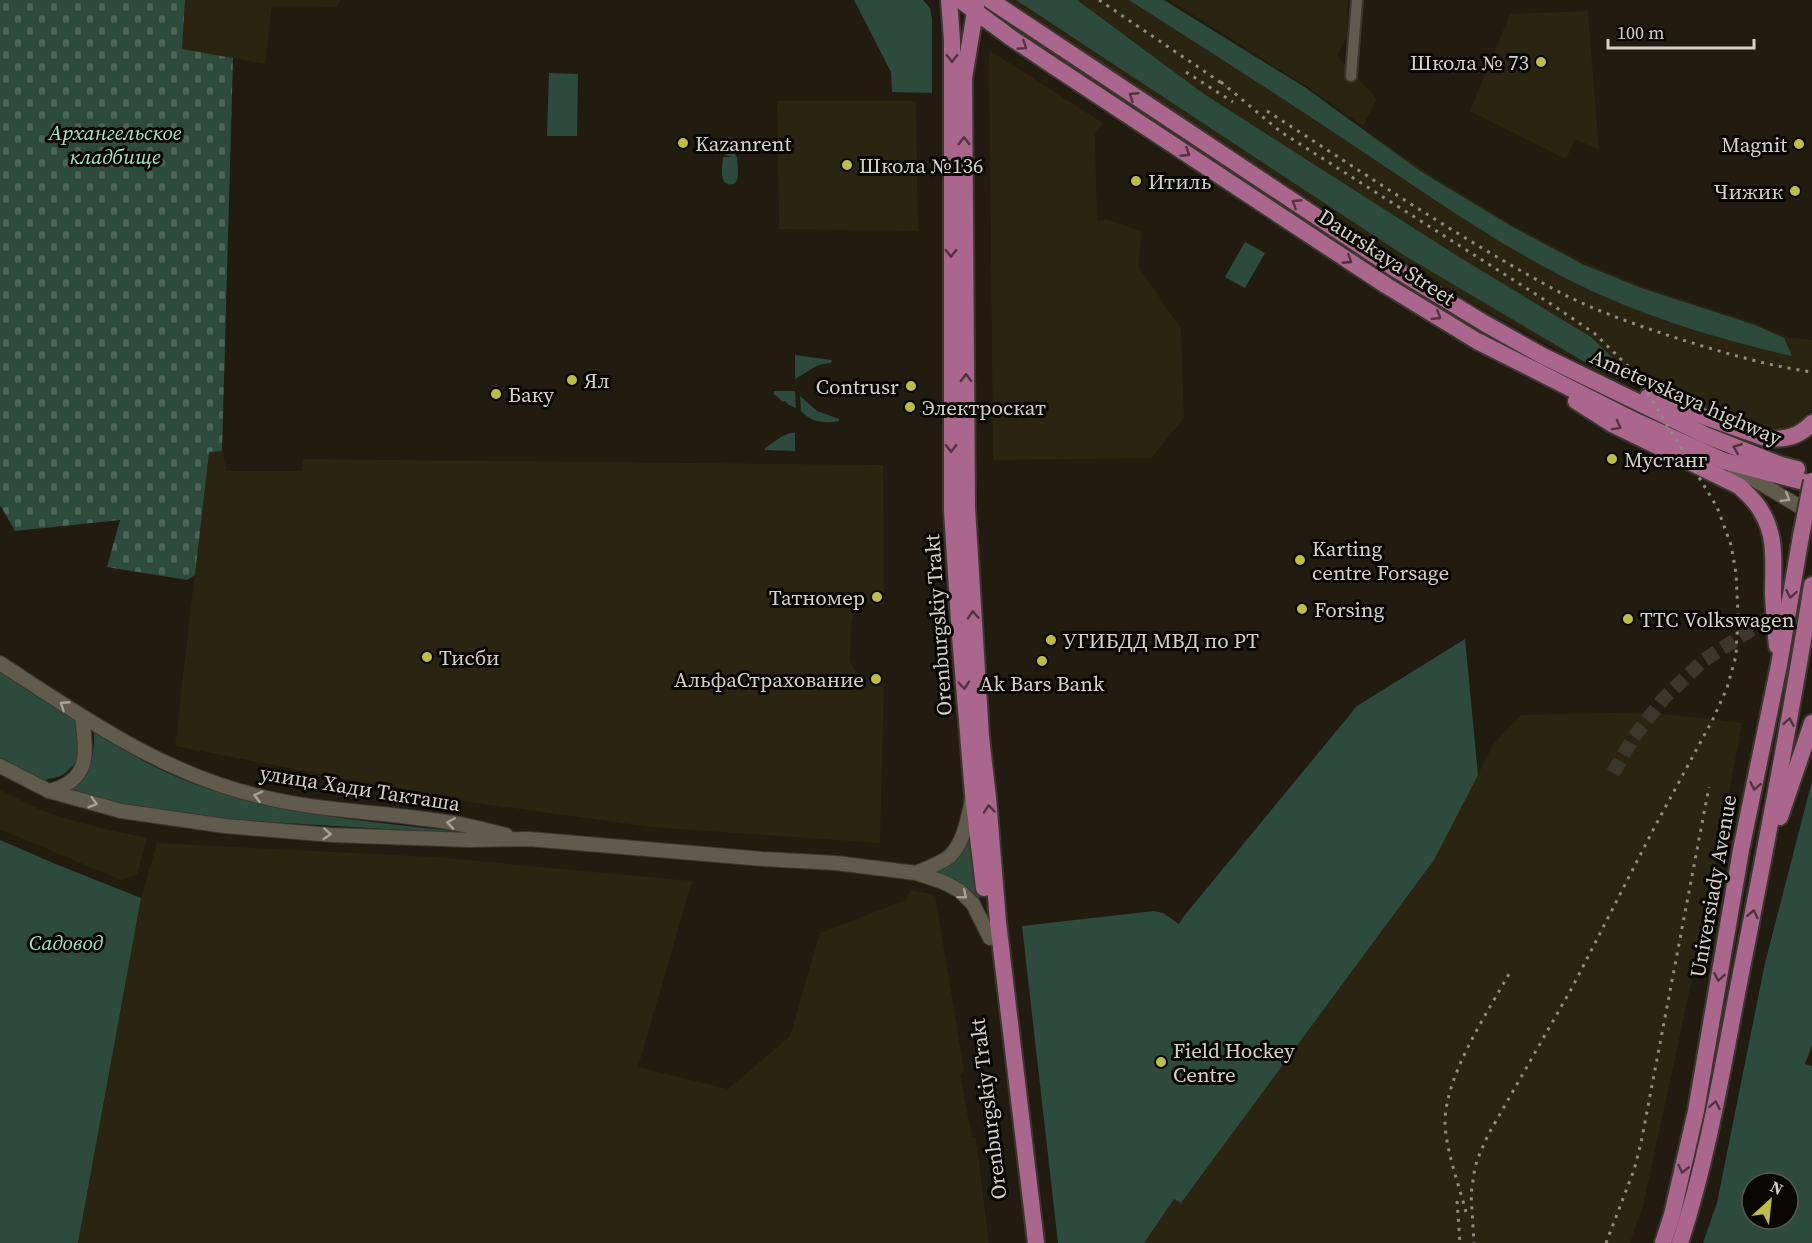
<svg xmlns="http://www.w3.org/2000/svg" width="1812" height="1243" font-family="'Source Serif 4',serif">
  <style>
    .built { fill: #2a2410 }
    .green { fill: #2d4b3c; fill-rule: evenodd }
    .cemetery { fill: url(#cemetery-stones) }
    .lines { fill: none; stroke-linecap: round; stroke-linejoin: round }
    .tertiary-tunnel { stroke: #3c372b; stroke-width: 14; stroke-dasharray: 14 7; stroke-linecap: butt }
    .minor-casing { stroke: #3a3730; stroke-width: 14 }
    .tertiary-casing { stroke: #3a3730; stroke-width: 16 }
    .primary-casing { stroke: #3a3730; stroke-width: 20 }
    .minor { stroke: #605b4c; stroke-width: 10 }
    .tertiary { stroke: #605b4c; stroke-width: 14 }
    .primary { stroke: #ab668d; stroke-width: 16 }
    .rail { stroke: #908c82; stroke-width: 3; stroke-dasharray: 3 6; stroke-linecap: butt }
    .primary-bridge-casing { stroke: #3a3730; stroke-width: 20; stroke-linecap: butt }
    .primary-bridge { stroke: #ab668d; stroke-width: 16 }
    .oneway { stroke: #523241 }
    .oneway2 { stroke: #a6a297 }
    .poi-dot { fill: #bebf42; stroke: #090703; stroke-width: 2 }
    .labels { text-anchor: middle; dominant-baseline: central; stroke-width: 6; stroke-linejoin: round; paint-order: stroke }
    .poi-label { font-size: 21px; fill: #d4d1c9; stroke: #090703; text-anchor: start }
    .park-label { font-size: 21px; font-style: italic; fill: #a5e3c3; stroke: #090703 }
    .street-label { font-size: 21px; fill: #d4d1c9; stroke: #090703 }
  </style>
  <defs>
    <pattern id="cemetery-stones" width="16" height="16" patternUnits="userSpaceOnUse" patternTransform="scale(1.5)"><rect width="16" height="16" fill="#2d4b3c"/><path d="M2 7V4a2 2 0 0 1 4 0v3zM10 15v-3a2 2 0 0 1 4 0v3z" fill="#4b6457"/></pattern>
  </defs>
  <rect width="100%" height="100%" fill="#211c0f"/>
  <g class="built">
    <polygon points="185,0 340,0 337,7 272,6 265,64 182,49"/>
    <polygon points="1007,0 1162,0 1303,92 1362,128 1423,170 1511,224 1581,261 1644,287 1755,323 1786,337 1812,340 1812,408 1795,425 1776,432 1766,432 1690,402 1599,372 1472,303 1436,281 1011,6"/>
    <polygon points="1169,0 1348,0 1347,37 1337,56 1377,99 1363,126 1309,88"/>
    <polygon points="1588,11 1599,150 1576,139 1566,159 1470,111 1510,14"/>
    <polygon points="989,50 1103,123 1095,134 1097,221 1107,219 1142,232 1138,266 1181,329 1184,418 1151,458 993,460"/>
    <polygon points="777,101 916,101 918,231 779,229"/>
    <polygon points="209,451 222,451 227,471 302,471 303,459 883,465 884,604 865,604 854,615 851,623 850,660 853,668 858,673 869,679 884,679 880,843 651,827 447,799 175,746"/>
    <polygon points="1647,712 1742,723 1709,901 1643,1206 1630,1243 1144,1243 1174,1198 1181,1203 1434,860 1494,743 1521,715"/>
    <polygon points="0,790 43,811 67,819 109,830 147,838 137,874 121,880 0,829"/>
    <polygon points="157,843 434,857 692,881 638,1067 728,1089 790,1036 820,933 906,900 911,890 935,895 964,1070 960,1075 972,1137 976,1138 989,1243 78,1243 141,898"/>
  </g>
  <g class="green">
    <polygon points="854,0 923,0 930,8 932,19 932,93 892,92 891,72"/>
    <polygon points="1016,0 1077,0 1204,94 1459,257 1591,337 1617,362 1600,371 1405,256"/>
    <path d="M1129 0H1164L1306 88 1420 171 1511 226 1582 264 1641 288 1755 325 1784 338 1792 356C1717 339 1638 315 1569 280 1488 239 1414 185 1338 135 1269 89 1199 45 1129 0Z"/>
    <polygon points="549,73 578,74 577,136 547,136"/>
    <path d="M728 137 734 138C738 142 739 150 735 155L737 157C737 164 741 181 733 184 729 185 726 184 724 181 720 176 723 163 723 157H732L725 155 723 151 724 141Z"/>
    <polygon points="1245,242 1265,253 1245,288 1225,277"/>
    <path d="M795 355 832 360 831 363C813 364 809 372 795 379Z"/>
    <polygon points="774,391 795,391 796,408 789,405 785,401 783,402 774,394"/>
    <path d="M800 396 817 411 839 419V421C825 424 811 422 801 411Z"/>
    <polygon points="790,433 795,433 795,451 765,450 765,448 781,437"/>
    <polygon points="1465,639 1478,775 1434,860 1181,1203 1174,1199 1144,1243 1058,1243 1022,926 1154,911 1163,913 1179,924 1184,916 1357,706"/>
    <polygon points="0,670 72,716 79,724 80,757 74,765 64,774 58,777 44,780 0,758"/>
    <path d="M94 731C116 745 138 759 161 770 261 817 391 823 500 836 429 832 358 827 286 823 213 818 135 816 67 788 91 785 95 751 94 731Z"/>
    <path d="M1812 781V1045L1805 1064 1812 1066V1243H1703L1717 1203 1765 963ZM1752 1183H1788V1219H1752Z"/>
    <polygon points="969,823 980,903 963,885 930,871"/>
    <polygon points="0,840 58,865 141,898 78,1243 0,1243"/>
  </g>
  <polygon class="cemetery" points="0,0 185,0 182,49 233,58 222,451 209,452 195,575 187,580 107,567 120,520 15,531 0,505"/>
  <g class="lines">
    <polyline class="tertiary-tunnel" points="1613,773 1633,738 1664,698 1704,660 1788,606 1812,597"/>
    <g class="minor-casing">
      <polyline id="minor" points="1351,76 1357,0"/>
    </g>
    <g class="tertiary-casing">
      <g id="tertiary">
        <polyline points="1733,467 1812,514"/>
        <path d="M0 663C82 717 165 775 263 797 325 812 390 812 453 823 471 826 489 831 506 835"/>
        <polyline points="0,766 49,791 121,811 225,826 332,835 469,840 529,839 763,859 836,863 916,873 943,882 960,891 973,904 990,938"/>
        <path d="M49 791C92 780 86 752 82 717"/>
        <path d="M916 873C927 868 940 864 950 856 964 842 968 818 972 799"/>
      </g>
    </g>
    <g class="primary-casing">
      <g id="primary">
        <polyline points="949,0 952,40 952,511 960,636 973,794 984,888"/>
        <polyline points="960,0 1010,37 1055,67 1387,286 1477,341 1629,418 1724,461 1812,484"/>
        <polyline points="977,0 964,78 967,508 981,737 988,798 998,922 1036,1243"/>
        <polyline points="990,0 1397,270 1484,323 1543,356 1705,435 1781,465 1797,469"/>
        <path d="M1648 397 1768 439C1786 439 1799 437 1812 423"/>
        <path d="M1576 401 1612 424 1739 486C1747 494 1756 501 1761 511 1777 536 1773 565 1773 594 1774 611 1775 628 1777 646"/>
        <polyline points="1780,817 1812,723"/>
        <polyline points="1663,1243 1672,1215 1696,1111 1741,850 1779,665 1801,536"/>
        <path d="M1680 1243C1708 1158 1723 1065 1740 978 1766 847 1791 717 1812 585"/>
      </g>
    </g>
    <use href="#minor" class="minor"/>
    <use href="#tertiary" class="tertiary"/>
    <use href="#primary" class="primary"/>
    <g class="rail">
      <polyline points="1099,0 1226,86"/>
      <polyline points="1186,72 1233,102"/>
      <polyline points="1221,82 1281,132 1548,302 1594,333 1628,366 1641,382 1717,507 1731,545 1736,573 1738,614 1736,656 1727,688 1713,719 1653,830 1573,986 1488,1135 1480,1153 1475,1167 1471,1194 1474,1243"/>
      <path d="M1267 111C1364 173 1460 239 1561 293 1594 310 1631 323 1667 335 1714 350 1763 365 1812 372"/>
      <polyline points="1457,1201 1460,1243"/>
      <path d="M1466 1212C1459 1185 1446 1151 1445 1123 1445 1075 1487 1014 1510 972"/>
      <polyline points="1606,1243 1634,1170 1641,1143 1709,787"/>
    </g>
    <g class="primary-bridge-casing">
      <polyline id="primary-bridge" points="1801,536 1812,481"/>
    </g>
    <use href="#primary-bridge" class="primary-bridge"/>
  </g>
  <defs><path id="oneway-chevron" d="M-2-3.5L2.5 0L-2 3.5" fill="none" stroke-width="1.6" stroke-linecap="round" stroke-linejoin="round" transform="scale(1.5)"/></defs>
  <g class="oneway">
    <use href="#oneway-chevron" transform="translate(1023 46) rotate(34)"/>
    <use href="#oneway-chevron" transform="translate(952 58) rotate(90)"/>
    <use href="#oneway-chevron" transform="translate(1133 96) rotate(-147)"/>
    <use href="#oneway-chevron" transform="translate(964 141) rotate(-90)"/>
    <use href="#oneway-chevron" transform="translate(1186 153) rotate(33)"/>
    <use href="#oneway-chevron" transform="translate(1296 203) rotate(-147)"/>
    <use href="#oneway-chevron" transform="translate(951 253) rotate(90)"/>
    <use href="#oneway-chevron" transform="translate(1348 260) rotate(33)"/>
    <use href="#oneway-chevron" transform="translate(1437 316) rotate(32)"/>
    <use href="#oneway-chevron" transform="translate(966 378) rotate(-90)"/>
    <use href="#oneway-chevron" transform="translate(1617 426) rotate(29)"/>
    <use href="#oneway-chevron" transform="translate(951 448) rotate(90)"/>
    <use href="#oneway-chevron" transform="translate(1737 448) rotate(-158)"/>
    <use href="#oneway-chevron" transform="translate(1791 594) rotate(100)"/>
    <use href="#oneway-chevron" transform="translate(973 615) rotate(-94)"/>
    <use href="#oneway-chevron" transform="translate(964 685) rotate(85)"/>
    <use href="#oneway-chevron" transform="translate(1789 722) rotate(-80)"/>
    <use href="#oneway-chevron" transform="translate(1755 786) rotate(101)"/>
    <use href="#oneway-chevron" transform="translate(989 809) rotate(-95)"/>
    <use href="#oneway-chevron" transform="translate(1753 914) rotate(-79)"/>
    <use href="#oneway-chevron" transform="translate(1719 977) rotate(100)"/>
    <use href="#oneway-chevron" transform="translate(1715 1105) rotate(-79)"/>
    <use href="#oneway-chevron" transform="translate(1683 1169) rotate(103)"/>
  </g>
  <g class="oneway2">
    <use href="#oneway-chevron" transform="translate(1786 498) rotate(31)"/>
    <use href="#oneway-chevron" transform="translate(64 705) rotate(-147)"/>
    <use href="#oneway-chevron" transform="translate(258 796) rotate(-165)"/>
    <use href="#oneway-chevron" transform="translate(93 803) rotate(16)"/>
    <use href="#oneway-chevron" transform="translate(451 823) rotate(-171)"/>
    <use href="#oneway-chevron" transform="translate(327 834) rotate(4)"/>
    <use href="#oneway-chevron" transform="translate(963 895) rotate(40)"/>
  </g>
  <g class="poi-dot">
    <circle cx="1541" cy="62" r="6"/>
    <circle cx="683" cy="143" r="6"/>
    <circle cx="1799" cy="144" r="6"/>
    <circle cx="847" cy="165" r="6"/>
    <circle cx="1136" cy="181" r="6"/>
    <circle cx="1795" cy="191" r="6"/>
    <circle cx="572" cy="380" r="6"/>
    <circle cx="911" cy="386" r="6"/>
    <circle cx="496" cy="394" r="6"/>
    <circle cx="910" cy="407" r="6"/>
    <circle cx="1612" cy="459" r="6"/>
    <circle cx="1300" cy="560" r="6"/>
    <circle cx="877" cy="597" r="6"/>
    <circle cx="1302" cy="609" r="6"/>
    <circle cx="1628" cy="619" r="6"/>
    <circle cx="1051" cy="640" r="6"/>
    <circle cx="427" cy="657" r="6"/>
    <circle cx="1042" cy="661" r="6"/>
    <circle cx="876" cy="679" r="6"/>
    <circle cx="1161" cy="1062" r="6"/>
  </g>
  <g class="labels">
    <g class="poi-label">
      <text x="1529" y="62" text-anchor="end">Школа № 73</text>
      <text x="695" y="143">Kazanrent</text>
      <text x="1787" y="144" text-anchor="end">Magnit</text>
      <text x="859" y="165">Школа №136</text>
      <text x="1148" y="181">Итиль</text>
      <text x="1783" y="191" text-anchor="end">Чижик</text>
      <text x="584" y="380">Ял</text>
      <text x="899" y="386" text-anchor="end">Contrusr</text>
      <text x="508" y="394">Баку</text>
      <text x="922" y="407">Электроскат</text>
      <text x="1624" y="459">Мустанг</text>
      <text x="1312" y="548">Karting<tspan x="1312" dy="24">centre Forsage</tspan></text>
      <text x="865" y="597" text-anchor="end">Татномер</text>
      <text x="1314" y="609">Forsing</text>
      <text x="1640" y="619">ТТС Volkswagen</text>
      <text x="1063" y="640">УГИБДД МВД по РТ</text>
      <text x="439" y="657">Тисби</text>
      <text x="864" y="679" text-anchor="end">АльфаСтрахование</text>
      <text x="1042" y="683" text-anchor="middle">Ak Bars Bank</text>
      <text x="1173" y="1050">Field Hockey<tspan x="1173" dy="24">Centre</tspan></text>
    </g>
    <g class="park-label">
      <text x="115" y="132">Архангельское<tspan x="115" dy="24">кладбище</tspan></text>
      <text x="66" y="942">Садовод</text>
    </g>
    <g class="street-label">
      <text transform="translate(1387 257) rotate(33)">Daurskaya Street</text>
      <text transform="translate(1686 397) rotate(24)">Ametevskaya highway</text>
      <text transform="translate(938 625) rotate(-94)">Orenburgskiy Trakt</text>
      <text transform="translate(360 788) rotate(9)">улица Хади Такташа</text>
      <text transform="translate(1713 886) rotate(-80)">Universiady Avenue</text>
      <text transform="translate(988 1109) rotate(-97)">Orenburgskiy Trakt</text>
    </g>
  </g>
  <g transform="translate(1770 1201) rotate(27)"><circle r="28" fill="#090703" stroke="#5a5852" stroke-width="1.5"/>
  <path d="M0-4.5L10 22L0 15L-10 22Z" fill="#bebf42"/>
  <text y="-9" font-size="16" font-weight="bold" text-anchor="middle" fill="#d4d1c9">N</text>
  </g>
  <path d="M1608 39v9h146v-9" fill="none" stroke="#d4d1c9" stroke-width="3"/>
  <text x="1617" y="39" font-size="18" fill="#d4d1c9" stroke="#090703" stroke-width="4.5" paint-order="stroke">100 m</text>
</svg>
